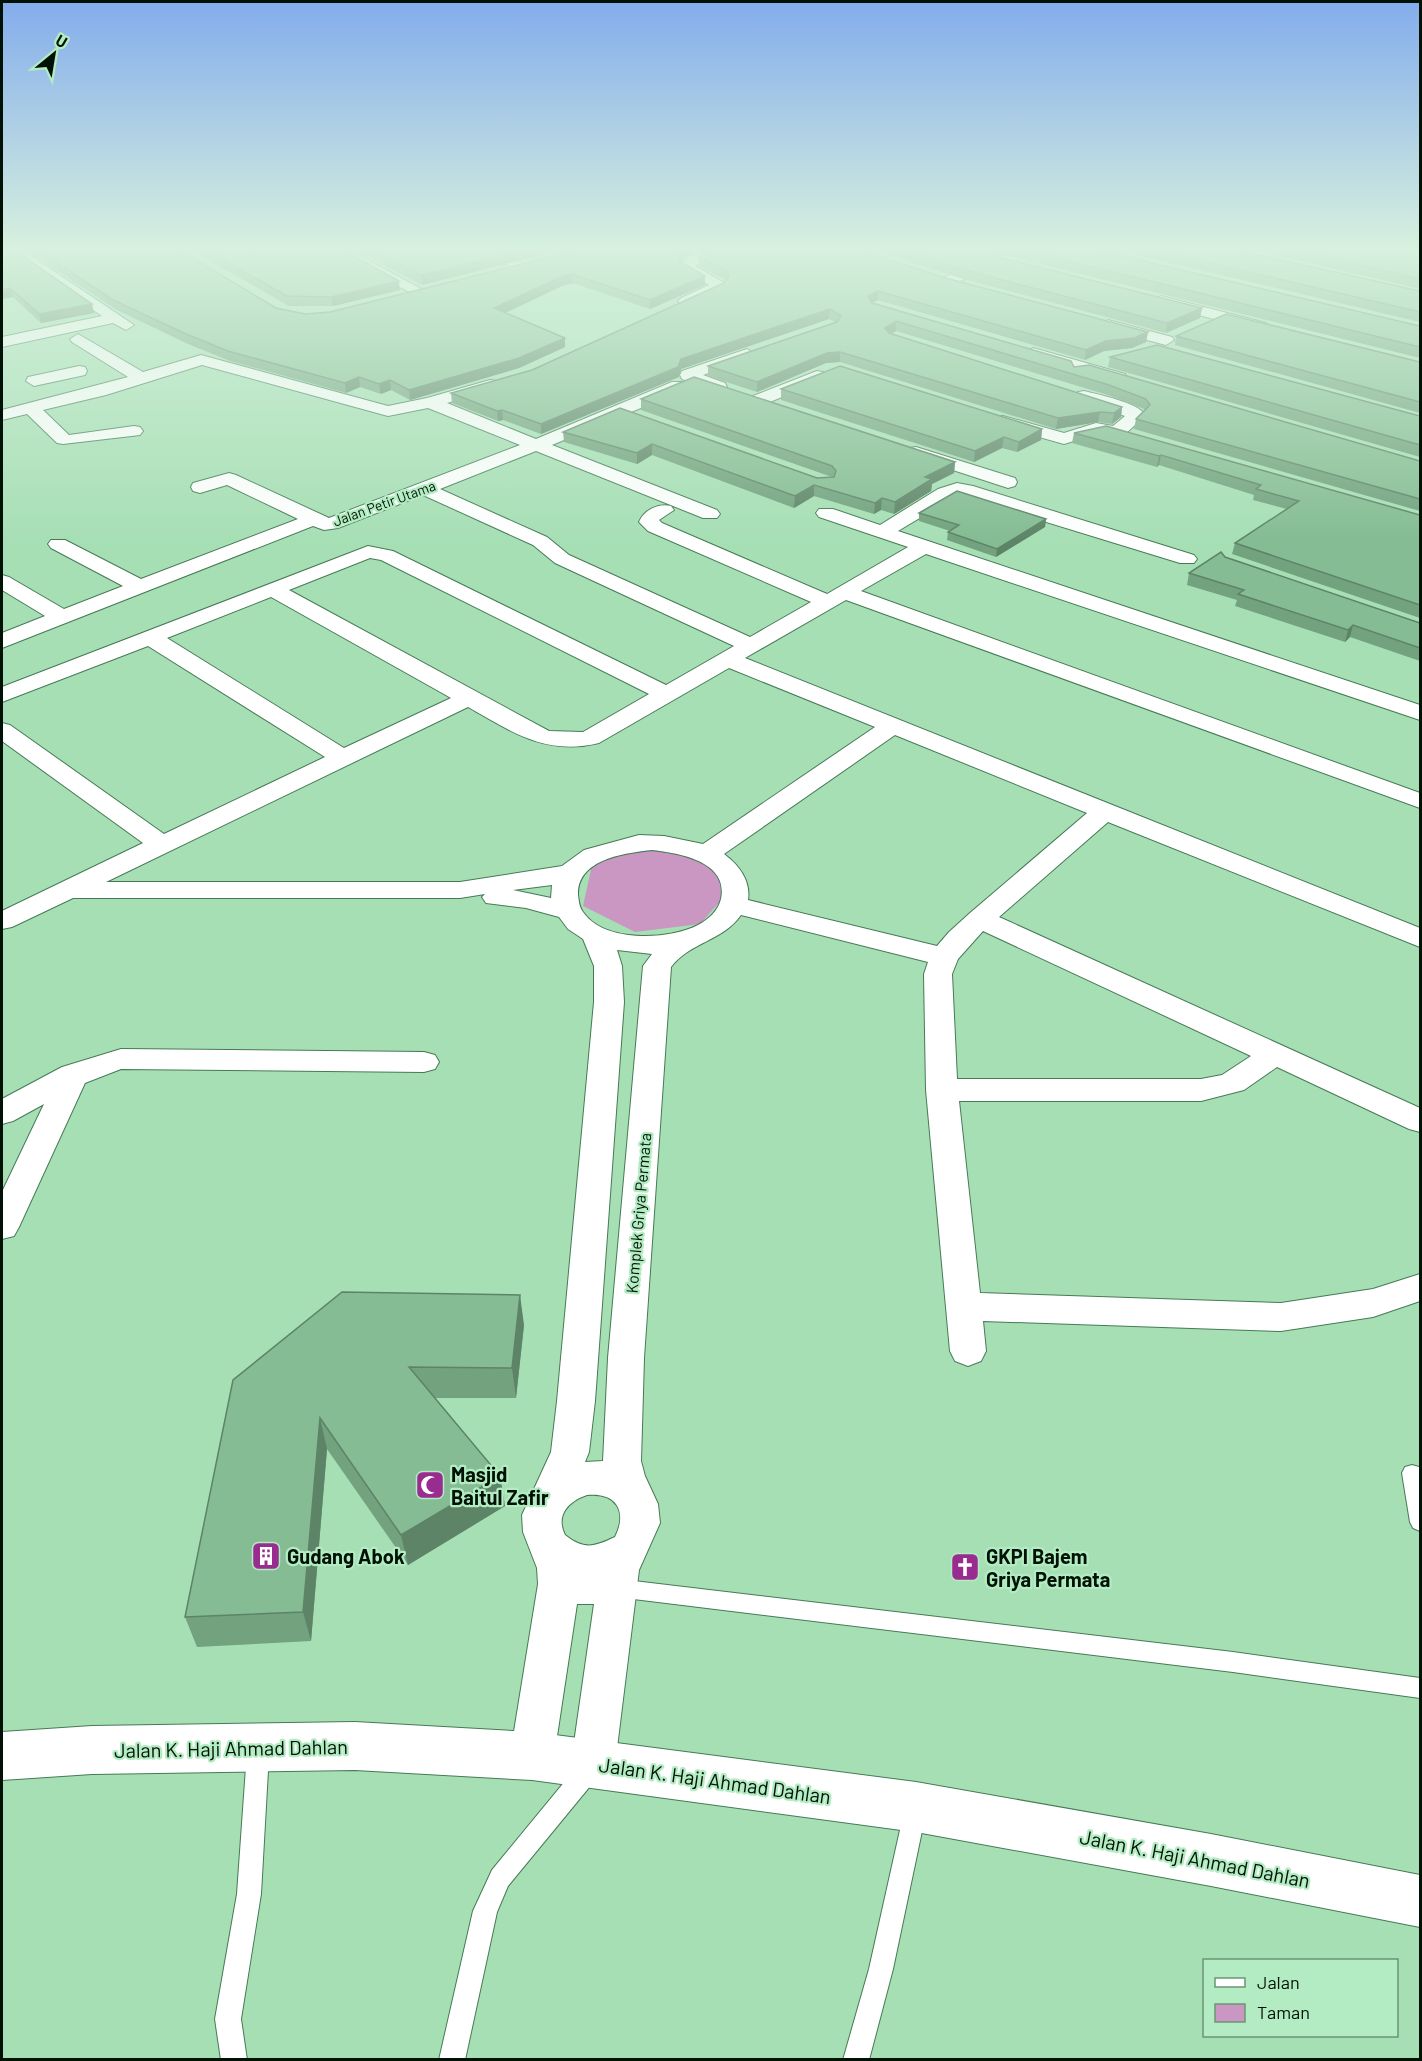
<svg xmlns="http://www.w3.org/2000/svg" width="1422" height="2061" font-family="Barlow,sans-serif">
  <style>
    .green { fill: #c997c1 }
    .lines { fill: none; stroke-linecap: round; stroke-linejoin: round }
    .lane-casing { stroke: #457a55; stroke-width: 2 }
    .street-casing { stroke: #457a55; stroke-width: 2 }
    .secondary-casing { stroke: #457a55; stroke-width: 2 }
    .lane { fill: #fff; fill-rule: evenodd }
    .street { fill: #fff; fill-rule: evenodd }
    .secondary { fill: #fff; fill-rule: evenodd }
    .wall { fill: #72a27e }
    .shaded-wall { fill: #5d8467 }
    .building { fill: #85bc93; stroke: #5d8467; stroke-width: 1.5 }
    .labels { text-anchor: middle; dominant-baseline: central; stroke-width: 4.5; stroke-linejoin: round; paint-order: stroke }
    .far-street-label { font-size: 14px; fill: #001205; stroke: #b3ecc2 }
    .street-label { font-size: 16px; fill: #001205; stroke: #b3ecc2 }
    .near-poi-label { font-size: 20px; font-weight: bold; fill: #001205; stroke: #b3ecc2; text-anchor: start }
    .near-street-label { font-size: 20px; fill: #001205; stroke: #b3ecc2 }
  </style>
  <rect width="100%" height="100%" fill="#a7dfb5"/>
  <polygon class="green" points="648,841 704,851 733,887 700,924 635,932 583,906 592,865"/>
  <g class="lines">
    <g class="lane-casing">
      <g id="lane">
        <polygon points="1412,1465 1419,1467 1420,1470 1420,1531 1413,1528 1410,1522 1402,1473 1405,1467"/>
        <polygon points="617,1579 1233,1652 1420,1678 1420,1698 1233,1672 617,1597 610,1595 607,1588 610,1581"/>
        <polygon points="258,1742 266,1745 269,1753 261,1894 241,2019 247,2060 221,2060 215,2019 237,1894 247,1753 250,1745"/>
        <polygon points="588,1760 596,1763 599,1771 596,1779 508,1886 497,1912 465,2060 439,2060 473,1911 492,1870 580,1763"/>
        <polygon points="915,1801 923,1804 926,1812 893,1969 869,2060 843,2060 869,1969 904,1812 907,1804"/>
      </g>
    </g>
    <g class="street-casing">
      <g id="street">
        <polygon points="7,251 24,251 134,325 126,330 113,323 2,347 2,337 102,316"/>
        <polygon points="332,251 351,251 427,292 425,295 415,295"/>
        <polygon points="480,251 500,251 530,267 528,270 518,270"/>
        <polygon points="699,251 717,251 695,266 728,285 691,304 681,304 678,301 681,298 709,285 680,268 685,259"/>
        <polygon points="1016,251 1038,251 952,284 942,284 940,281 942,278"/>
        <polygon points="1218,251 1277,251 1259,262 1220,254"/>
        <polygon points="1161,296 1266,323 1268,326 1260,331 1156,304 1153,301"/>
        <polygon points="1108,320 1172,337 1174,340 1166,345 1102,328 1100,325"/>
        <path d="M78 334 143 372 201 355 388 406 427 398 490 380 496 381 498 385 496 389 447 403 536 439 672 382H684L686 386 684 390 552 445 717 510 720 514 717 518H703L536 451 440 489 547 537 569 555 750 637 811 602 648 531 639 522C644 510 658 503 671 506L674 510 659 520 662 523 827 594 908 547 819 517 816 513 819 509H833L880 525 938 489 957 483 973 486 1194 555 1197 559 1194 563H1180L958 495 898 531 1420 705V720L926 554 861 591 1420 793V808L846 600 745 658 1420 928V947L1108 822 999 917 1420 1108V1132L1409 1129 1277 1067 1244 1090 1201 1101H959L980 1293 1281 1303 1373 1289 1420 1274V1301L1373 1317 1281 1331 983 1321 986 1351 981 1361 968 1366 955 1361 950 1351 926 1090 924 974 928 962 741 915C723 941 690 942 671 967L644 1358 641 1461 645 1476 658 1504 660 1523 639 1570 615 1764 609 1780 593 1786 577 1780 571 1764 594 1604H577L554 1756 548 1771 532 1778 516 1771 510 1756 538 1584 537 1568 523 1532 522 1515 551 1452 557 1401 594 1002V966L583 939 568 929 559 917 526 908 486 903 482 897 485 894 460 898H73L12 927 2 929V911L143 843 2 741V723L10 725 164 834 325 757 148 646 2 702V687L368 546 393 551 666 685 734 646 555 563 533 545 423 495 338 528 324 530 313 526 2 648V633L45 616 2 590V575L9 577 64 609 123 586 51 548 48 544 51 540H65L141 579 298 519 227 485 200 493 193 491 191 487 193 483 229 473 236 475 329 518 520 445 428 408 388 416 202 365 106 395 43 410 69 435 134 426 140 427 143 431 140 435 63 444 57 443 27 414 2 420V410L128 377 72 342 70 339ZM370 558 381 560 649 694 583 732 549 731 289 590ZM271 597 451 698 344 748 167 638ZM729 668 875 727 703 844 664 836 639 835 584 850 562 866 460 882H106L468 707C512 732 546 756 599 743ZM895 735 1087 813 970 913 949 932 937 946 748 900C751 881 739 865 724 854ZM652 850C678 853 729 861 721 899 718 911 709 919 698 925 669 940 604 943 583 912 579 907 579 901 578 895 577 859 625 853 652 850ZM552 885 551 898 513 890ZM983 931 1251 1056 1222 1075 1201 1079H957L952 974 958 959ZM617 950 652 954 643 966 608 1358 603 1461 585 1462 589 1452 595 1401 624 1002 622 966ZM587 1495C616 1492 628 1511 615 1537 594 1547 584 1550 565 1535 555 1515 569 1501 587 1495Z"/>
        <polygon points="1033,348 1125,374 1127,378 1119,383 1027,356 1025,353"/>
        <polygon points="747,349 755,354 753,357 703,375 725,383 727,387 725,391 713,391 682,379 680,375 682,371"/>
        <polygon points="79,366 85,367 87,371 85,375 34,386 26,381 28,377"/>
        <polygon points="817,371 823,372 825,376 823,380 765,404 753,404 750,400 753,396"/>
        <path d="M1084 391C1100 395 1136 402 1146 415L1123 436 1117 437 1097 434 1064 444 997 425 994 421 997 417 1003 416 1064 433 1096 423 1113 426 1125 416 1078 400 1075 396 1078 392Z"/>
        <polygon points="916,447 1015,478 1017,482 1015,486 1008,488 910,456 907,452 910,448"/>
        <polygon points="121,1049 424,1052 435,1055 439,1062 435,1069 424,1072 121,1069 85,1083 19,1227 14,1236 2,1239 2,1192 44,1104 13,1121 2,1124 2,1099 62,1067"/>
      </g>
    </g>
    <g class="secondary-casing">
      <polygon id="secondary" points="355,1722 532,1732 916,1782 1211,1834 1420,1875 1420,1927 1211,1886 916,1832 532,1780 355,1770 92,1774 2,1780 2,1732 92,1726"/>
    </g>
    <use href="#lane" class="lane"/>
    <use href="#street" class="street"/>
    <use href="#secondary" class="secondary"/>
  </g>
  <g class="wall">
    <polygon points="2,251 94,313 41,323 13,297 2,299"/>
    <polygon points="28,251 181,251 276,308 305,314 330,312 574,251 694,251 684,257 681,262 705,276 705,285 650,309 573,283 564,285 505,313 565,347 519,368 410,400 391,390 381,394 360,387 346,393 230,361 188,344 115,309"/>
    <polygon points="193,251 345,251 400,290 333,306 289,306"/>
    <polygon points="357,251 556,251 422,285"/>
    <polygon points="879,251 1101,251 1420,326 1420,358 1004,255 998,256 998,257 1202,308 1200,318 1166,333 953,276"/>
    <polygon points="1119,251 1241,251 1420,291 1420,322"/>
    <polygon points="1277,251 1420,251 1420,289 1276,255"/>
    <polygon points="699,257 942,277 1148,332 1146,342 1132,348 1104,351 1085,360 878,300 872,303 1074,367 1420,461 1420,511 1134,429 1136,419 1145,410 1144,409 1108,395 896,331 891,334 1122,407 1121,417 1112,424 1098,422 1056,429 840,362 826,363 757,392 708,376 708,366 835,322 829,319 681,369 679,377 541,434 503,420 498,421 452,403 451,393 532,370 724,283 726,280 699,266"/>
    <polygon points="1176,336 1420,362 1420,413 1175,345"/>
    <polygon points="1110,357 1420,416 1420,457 1108,367"/>
    <polygon points="781,389 1042,429 1041,440 1017,452 1002,448 974,462 781,400"/>
    <polygon points="641,399 955,462 954,473 932,484 931,491 894,514 881,510 874,514 814,496 794,508 652,455 637,464 564,442 563,432 620,408 817,478 832,477 641,410"/>
    <polygon points="1074,433 1420,515 1420,618 1232,554 1235,543 1287,509 1253,500 1254,495 1159,465 1157,467 1072,443"/>
    <polygon points="919,513 1046,519 1045,527 996,557 947,540 948,532 950,531 919,521"/>
    <polygon points="1225,557 1420,623 1420,661 1350,637 1345,642 1235,606 1237,600 1187,585 1189,573"/>
    <polygon points="524,1325 516,1398 435,1398 500,1476 505,1506 408,1565 327,1449 311,1641 197,1647 185,1617 233,1380"/>
  </g>
  <g class="shaded-wall">
    <polygon points="519,251 556,251 422,285 421,275"/>
    <polygon points="682,251 694,251 684,257 678,267 678,258"/>
    <polygon points="995,251 1004,251 1004,255 998,256"/>
    <polygon points="572,274 573,283 564,285 494,318 494,308 563,276"/>
    <polygon points="705,276 705,285 650,309 650,300"/>
    <polygon points="399,281 400,290 333,306 331,297"/>
    <polygon points="10,288 13,297 2,299 2,290"/>
    <polygon points="878,291 878,300 867,305 868,296"/>
    <polygon points="92,304 94,313 41,323 39,314"/>
    <polygon points="1202,308 1200,318 1166,333 1167,323"/>
    <polygon points="830,309 829,319 681,369 679,377 541,434 541,424 681,359"/>
    <polygon points="896,321 896,331 885,338 885,328"/>
    <polygon points="1148,332 1146,342 1132,348 1104,351 1085,360 1086,350 1106,341"/>
    <polygon points="565,338 565,347 519,368 410,400 409,390"/>
    <polygon points="840,352 840,362 826,363 757,392 757,382 827,353"/>
    <polygon points="359,377 360,387 346,393 345,383"/>
    <polygon points="390,380 391,390 381,394 379,384"/>
    <polygon points="1122,407 1121,417 1112,424 1114,413"/>
    <polygon points="502,410 503,420 498,421 497,411"/>
    <polygon points="1100,412 1098,422 1056,429 1058,418"/>
    <polygon points="1042,429 1041,440 1017,452 1019,442"/>
    <polygon points="1004,437 1002,448 974,462 975,451"/>
    <polygon points="652,444 652,455 637,464 637,453"/>
    <polygon points="1161,455 1159,465 1157,467 1159,456"/>
    <polygon points="955,462 954,473 932,484 931,491 894,514 895,502 925,477"/>
    <polygon points="814,485 814,496 794,508 795,496"/>
    <polygon points="882,498 881,510 874,514 875,503"/>
    <polygon points="1046,519 1045,527 996,557 997,549"/>
    <polygon points="1353,625 1350,637 1345,642 1348,630"/>
    <polygon points="520,1295 524,1325 516,1398 512,1368"/>
    <polygon points="320,1418 327,1449 311,1641 303,1612"/>
    <polygon points="500,1476 505,1506 408,1565 401,1535"/>
  </g>
  <g class="building">
    <polygon points="2,251 16,251 92,304 39,314 10,288 2,290"/>
    <polygon points="39,251 181,251 276,308 305,314 330,312 574,251 682,251 678,258 679,261 705,276 650,300 572,274 563,276 494,308 565,338 519,358 409,390 390,380 379,384 359,377 345,383 228,351 186,334 113,300"/>
    <polygon points="207,251 345,251 399,281 331,297 287,296"/>
    <polygon points="373,251 519,251 421,275"/>
    <polygon points="707,251 863,251 942,277 1148,332 1134,338 1106,341 1086,350 878,291 868,296 872,303 1071,361 1074,367 1089,365 1420,461 1420,499 1136,419 1150,405 1146,399 1109,385 896,321 885,328 889,333 1122,407 1114,413 1100,412 1058,418 840,352 827,353 757,382 708,366 837,322 841,316 830,309 681,359 678,367 541,424 502,410 497,411 451,393 532,370 724,283 729,276 727,271 699,257"/>
    <polygon points="907,251 995,251 998,257 1202,308 1167,323 953,267"/>
    <polygon points="1027,251 1101,251 1420,326 1420,347"/>
    <polygon points="1158,251 1241,251 1420,291 1420,312"/>
    <polygon points="1301,251 1420,251 1420,279"/>
    <polygon points="1226,314 1420,362 1420,402 1176,336"/>
    <polygon points="1157,345 1420,416 1420,445 1110,357"/>
    <polygon points="840,366 1042,429 1019,442 1004,437 975,451 781,389"/>
    <polygon points="694,377 955,462 925,477 932,479 895,502 882,498 875,503 814,485 795,496 652,444 637,453 563,432 620,408 817,478 834,477 836,471 832,466 641,399"/>
    <polygon points="1106,426 1420,515 1420,605 1235,543 1299,501 1256,489 1261,485 1161,455 1159,456 1074,433"/>
    <polygon points="957,491 1046,519 997,549 948,532 959,525 919,513"/>
    <polygon points="1221,552 1225,557 1420,623 1420,648 1353,625 1348,630 1238,594 1244,590 1189,573"/>
    <polygon points="342,1292 520,1295 512,1368 409,1367 500,1476 401,1535 320,1418 303,1612 185,1617 233,1380"/>
  </g>
  <linearGradient id="sky" x2="0" y2="1"><stop stop-color="#83acec"/><stop offset="0.46" stop-color="#d7f1de"/><stop offset="1" stop-color="#d7f1de" stop-opacity="0"/></linearGradient>
  <rect width="1422" height="540" fill="url(#sky)"/>
  <defs>
    <g id="mosque-square" transform="scale(1.5)"><rect x="-9" y="-9" width="18" height="18" rx="4" fill="#992d8f" stroke="#b3ecc2"/><path d="M3.5-4.9A6 6 0 1 0 3.5 4.9A5 5 0 1 1 3.5-4.9Z" fill="#fff"/></g>
    <g id="building-square" transform="scale(1.5)"><rect x="-9" y="-9" width="18" height="18" rx="4" fill="#992d8f" stroke="#b3ecc2"/><path d="M-4-6H4V6H1V3H-1V6H-4ZM-2.5-4.3h1.7v1.8h-1.7ZM.8-4.3h1.7v1.8H.8ZM-2.5-1h1.7V.8h-1.7ZM.8-1h1.7V.8H.8Z" fill="#fff"/></g>
    <g id="church-square" transform="scale(1.5)"><rect x="-9" y="-9" width="18" height="18" rx="4" fill="#992d8f" stroke="#b3ecc2"/><path d="M-1.2-6h2.4v3.5h3.3v2.4h-3.3V6h-2.4V-.1h-3.3v-2.4h3.3Z" fill="#fff"/></g>
  </defs>
  <g fill-rule="evenodd">
    <use href="#mosque-square" x="430" y="1485"/>
    <use href="#building-square" x="266" y="1556"/>
    <use href="#church-square" x="965" y="1567"/>
  </g>
  <g class="labels">
    <g class="far-street-label">
      <text transform="translate(384 503) rotate(-20)">Jalan Petir Utama</text>
    </g>
    <g class="street-label">
      <text transform="translate(638 1213) rotate(-85)">Komplek Griya Permata</text>
    </g>
    <g class="near-poi-label">
      <text x="451" y="1474">Masjid<tspan x="451" dy="23">Baitul Zafir</tspan></text>
      <text x="287" y="1556">Gudang Abok</text>
      <text x="986" y="1556">GKPI Bajem<tspan x="986" dy="23">Griya Permata</tspan></text>
    </g>
    <g class="near-street-label">
      <text transform="translate(231 1748) rotate(-1)">Jalan K. Haji Ahmad Dahlan</text>
      <text transform="translate(715 1780) rotate(8)">Jalan K. Haji Ahmad Dahlan</text>
      <text transform="translate(1195 1858) rotate(11)">Jalan K. Haji Ahmad Dahlan</text>
    </g>
  </g>
  <rect width="1422" height="2061" fill="none" stroke="#001205" stroke-width="6"/>
  <rect x="1203" y="1959" width="195" height="78" fill="#b3ecc2" stroke="#6b9576" stroke-width="1.5"/>
  <rect x="1215" y="1978" width="30" height="9" fill="#ffffff" stroke="#6b9576" stroke-width="1.5"/>
  <text x="1257" y="1989" font-size="18" fill="#001205">Jalan</text>
  <rect x="1215" y="2004" width="30" height="18" fill="#c997c1" stroke="#6b9576" stroke-width="1.5"/>
  <text x="1257" y="2019" font-size="18" fill="#001205">Taman</text>
  <g transform="translate(54 54) rotate(30)" stroke="#b3ecc2" stroke-width="4.5" paint-order="stroke">
  <path d="M0-4.5L10 22L0 15L-10 22Z" fill="#001205"/>
  <text y="-9" font-size="16" font-weight="bold" text-anchor="middle" fill="#001205">U</text>
  </g>
</svg>
